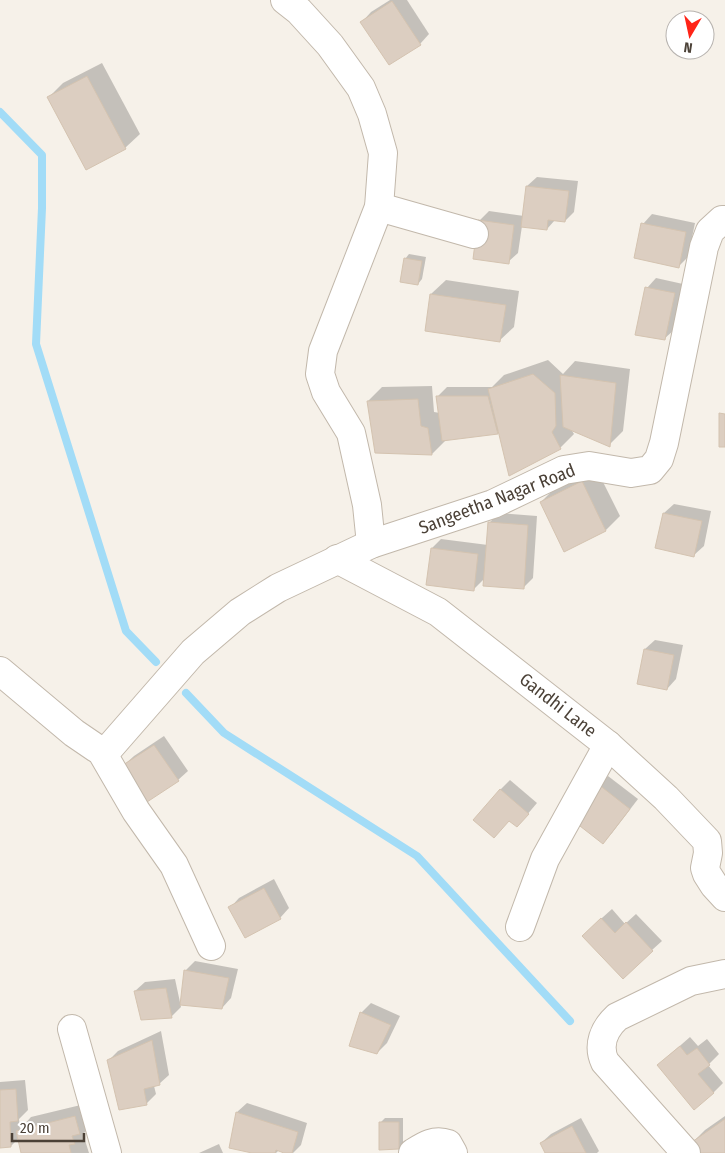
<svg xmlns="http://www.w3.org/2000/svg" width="725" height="1153" font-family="'Fira Sans Condensed',sans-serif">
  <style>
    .shadow { fill: #0003 }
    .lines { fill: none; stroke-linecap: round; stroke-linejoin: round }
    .stream { stroke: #a2dcf7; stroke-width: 8 }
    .building { fill: #dccec1; stroke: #d4c3b0 }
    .minor-casing { stroke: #c2b8ab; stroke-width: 30 }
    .minor { stroke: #fff; stroke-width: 28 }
    .labels { text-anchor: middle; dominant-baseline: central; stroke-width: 4; stroke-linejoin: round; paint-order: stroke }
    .street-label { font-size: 18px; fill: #4b4137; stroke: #fff }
  </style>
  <rect width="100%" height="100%" fill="#f6f1e9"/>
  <g class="shadow">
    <polygon points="390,0 407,0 429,34 420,44 362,22 371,12"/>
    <polygon points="102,63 140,134 125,148 87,168 49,97 63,83"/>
    <polygon points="537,177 578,181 574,212 565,221 555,220 547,229 522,226 518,253 508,262 479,221 489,211 524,216 527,186"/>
    <polygon points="652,214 695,223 688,257 679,266 643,224"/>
    <polygon points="409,254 426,257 422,279 418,284 405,259"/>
    <polygon points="656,278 683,284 674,330 664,339 647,288"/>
    <polygon points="446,280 519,291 514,327 499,341 431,294"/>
    <polygon points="548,360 563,374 575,361 630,369 623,431 609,445 571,429 574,434 560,448 499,430 497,432 446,440 432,454 368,401 382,387 432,386 434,412 440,413 438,396 447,387 492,387 504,375"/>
    <polygon points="596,468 620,516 606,530 541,502 555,488"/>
    <polygon points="674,504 711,511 704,546 694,555 664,513"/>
    <polygon points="499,513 537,516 533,578 523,588 485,578 473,590 432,548 441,539 488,545 490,522"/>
    <polygon points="655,640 683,645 676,679 667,689 645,649"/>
    <polygon points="164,736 188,771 178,780 124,765 134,756"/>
    <polygon points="608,776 638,799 612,833 603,843 598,785"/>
    <polygon points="510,780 537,803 526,816 500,790"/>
    <polygon points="274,879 289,908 280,918 230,908 239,898"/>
    <polygon points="612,909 625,924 636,914 662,941 652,950 593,926"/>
    <polygon points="195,961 238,969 231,998 222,1008 181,1004 186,970"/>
    <polygon points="175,979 181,1007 171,1017 135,991 145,982"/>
    <polygon points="371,1003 400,1016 387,1043 377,1053 361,1013"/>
    <polygon points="161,1031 169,1075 159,1084 154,1086 156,1094 146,1104 108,1061 118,1051"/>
    <polygon points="690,1037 698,1046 707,1039 719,1054 708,1065 723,1083 713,1093 658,1065"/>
    <polygon points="25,1080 28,1110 19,1119 20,1129 31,1117 89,1103 88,1129 83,1134 89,1153 23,1153 19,1138 11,1146 0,1147 0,1082"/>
    <polygon points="247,1103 307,1123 301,1145 293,1153 279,1150 276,1153 258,1153 230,1147 237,1112"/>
    <polygon points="725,1116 725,1153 691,1144 705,1130"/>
    <polygon points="385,1118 403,1118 403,1143 399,1148 380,1123"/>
    <polygon points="581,1118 599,1151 597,1153 546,1153 541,1143 551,1134"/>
    <polygon points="219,1144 223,1153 199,1153"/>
  </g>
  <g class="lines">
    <g class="stream">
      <polyline points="0,112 42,155 42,208 36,344 126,631 156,662"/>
      <polyline points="186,693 224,733 417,856 570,1021"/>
    </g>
  </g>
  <g class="building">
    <polygon points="392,1 421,45 389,65 360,22"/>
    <polygon points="87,76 126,149 86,170 47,97"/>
    <polygon points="526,186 569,191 565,222 548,220 547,230 521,227"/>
    <polygon points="478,220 514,225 509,264 473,259"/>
    <polygon points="641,223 686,232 679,268 634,258"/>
    <polygon points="404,258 422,261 418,285 400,282"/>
    <polygon points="645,287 675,293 665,340 635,335"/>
    <polygon points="430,294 506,305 500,342 425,331"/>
    <polygon points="533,374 555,393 556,426 552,432 561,449 509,476 488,389"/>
    <polygon points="560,375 616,383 610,447 563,427"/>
    <polygon points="436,396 488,396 498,434 442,441"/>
    <polygon points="418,399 421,426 428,428 432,455 375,453 367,401"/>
    <polygon points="719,413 725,414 725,447 719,447"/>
    <polygon points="582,481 606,531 564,552 540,502"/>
    <polygon points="663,513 702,521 694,557 655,548"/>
    <polygon points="488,522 528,525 524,589 483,586"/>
    <polygon points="431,548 478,554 474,591 426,585"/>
    <polygon points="644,649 674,655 667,690 637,684"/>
    <polygon points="154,745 179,781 147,802 123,765"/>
    <polygon points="598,784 630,809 603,844 571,819"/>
    <polygon points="500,789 529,814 517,827 509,821 494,838 473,820"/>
    <polygon points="264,888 281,919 245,938 228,907"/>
    <polygon points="601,918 615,933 626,922 653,951 623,979 582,936"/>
    <polygon points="184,970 229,978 222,1009 180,1005"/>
    <polygon points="166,988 172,1018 141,1020 134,991"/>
    <polygon points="360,1012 391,1025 377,1054 349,1046"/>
    <polygon points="152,1040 160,1085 144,1089 147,1105 119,1110 107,1060"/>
    <polygon points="680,1046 687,1055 697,1048 710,1065 698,1074 714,1093 694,1110 657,1065"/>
    <polygon points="16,1089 18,1121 10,1122 11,1147 0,1148 0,1090"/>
    <polygon points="236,1112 298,1132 292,1153 284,1153 276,1150 275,1153 252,1153 229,1148"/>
    <polygon points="75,1116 80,1134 72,1136 75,1144 69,1145 71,1153 21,1153 16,1131"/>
    <polygon points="725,1119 725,1153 696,1153 689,1144"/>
    <polygon points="379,1122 399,1122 399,1149 379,1150"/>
    <polygon points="572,1126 586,1153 545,1153 540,1143"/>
  </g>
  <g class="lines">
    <g class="minor-casing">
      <g id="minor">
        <polyline points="285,0 299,11 330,45 361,88 372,114 383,153 379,207 323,351 320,374 326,392 351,433 367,505 371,544"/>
        <polyline points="379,207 474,234"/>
        <polyline points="337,559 438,612 608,745 666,798 707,841 708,853 705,868 707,874 714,885 725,897"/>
        <polyline points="0,671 74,733 96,748 104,750 111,746 193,652 240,612 278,588 371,544 493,504 564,470 589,466 631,473 650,470 659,459 664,443 704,247 710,231 722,220 725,220"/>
        <polyline points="100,749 136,811 174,865 211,946"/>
        <polyline points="520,927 545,859 608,745"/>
        <polyline points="72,1029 107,1153"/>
        <path d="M413 1153C424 1146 434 1139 448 1144L453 1153"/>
        <path d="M686 1153 605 1062C597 1045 604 1029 617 1017L691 981 725 974"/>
      </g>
    </g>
    <use href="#minor" class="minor"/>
  </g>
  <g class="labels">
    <g class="street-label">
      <text transform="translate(497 499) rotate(-21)">Sangeetha Nagar Road</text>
      <text transform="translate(558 705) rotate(38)">Gandhi Lane</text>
    </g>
  </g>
  <g transform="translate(690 35) rotate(189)"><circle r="24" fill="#ffffff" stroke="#b7b3af"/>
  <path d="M0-4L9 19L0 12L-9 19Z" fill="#ff2417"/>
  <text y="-8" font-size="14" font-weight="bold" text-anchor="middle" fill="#4b4137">N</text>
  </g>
  <path d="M12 1133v8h72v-8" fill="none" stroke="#4b4137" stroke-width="2.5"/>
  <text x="20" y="1133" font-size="15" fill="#4b4137" stroke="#ffffff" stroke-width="4" paint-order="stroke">20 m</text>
</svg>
